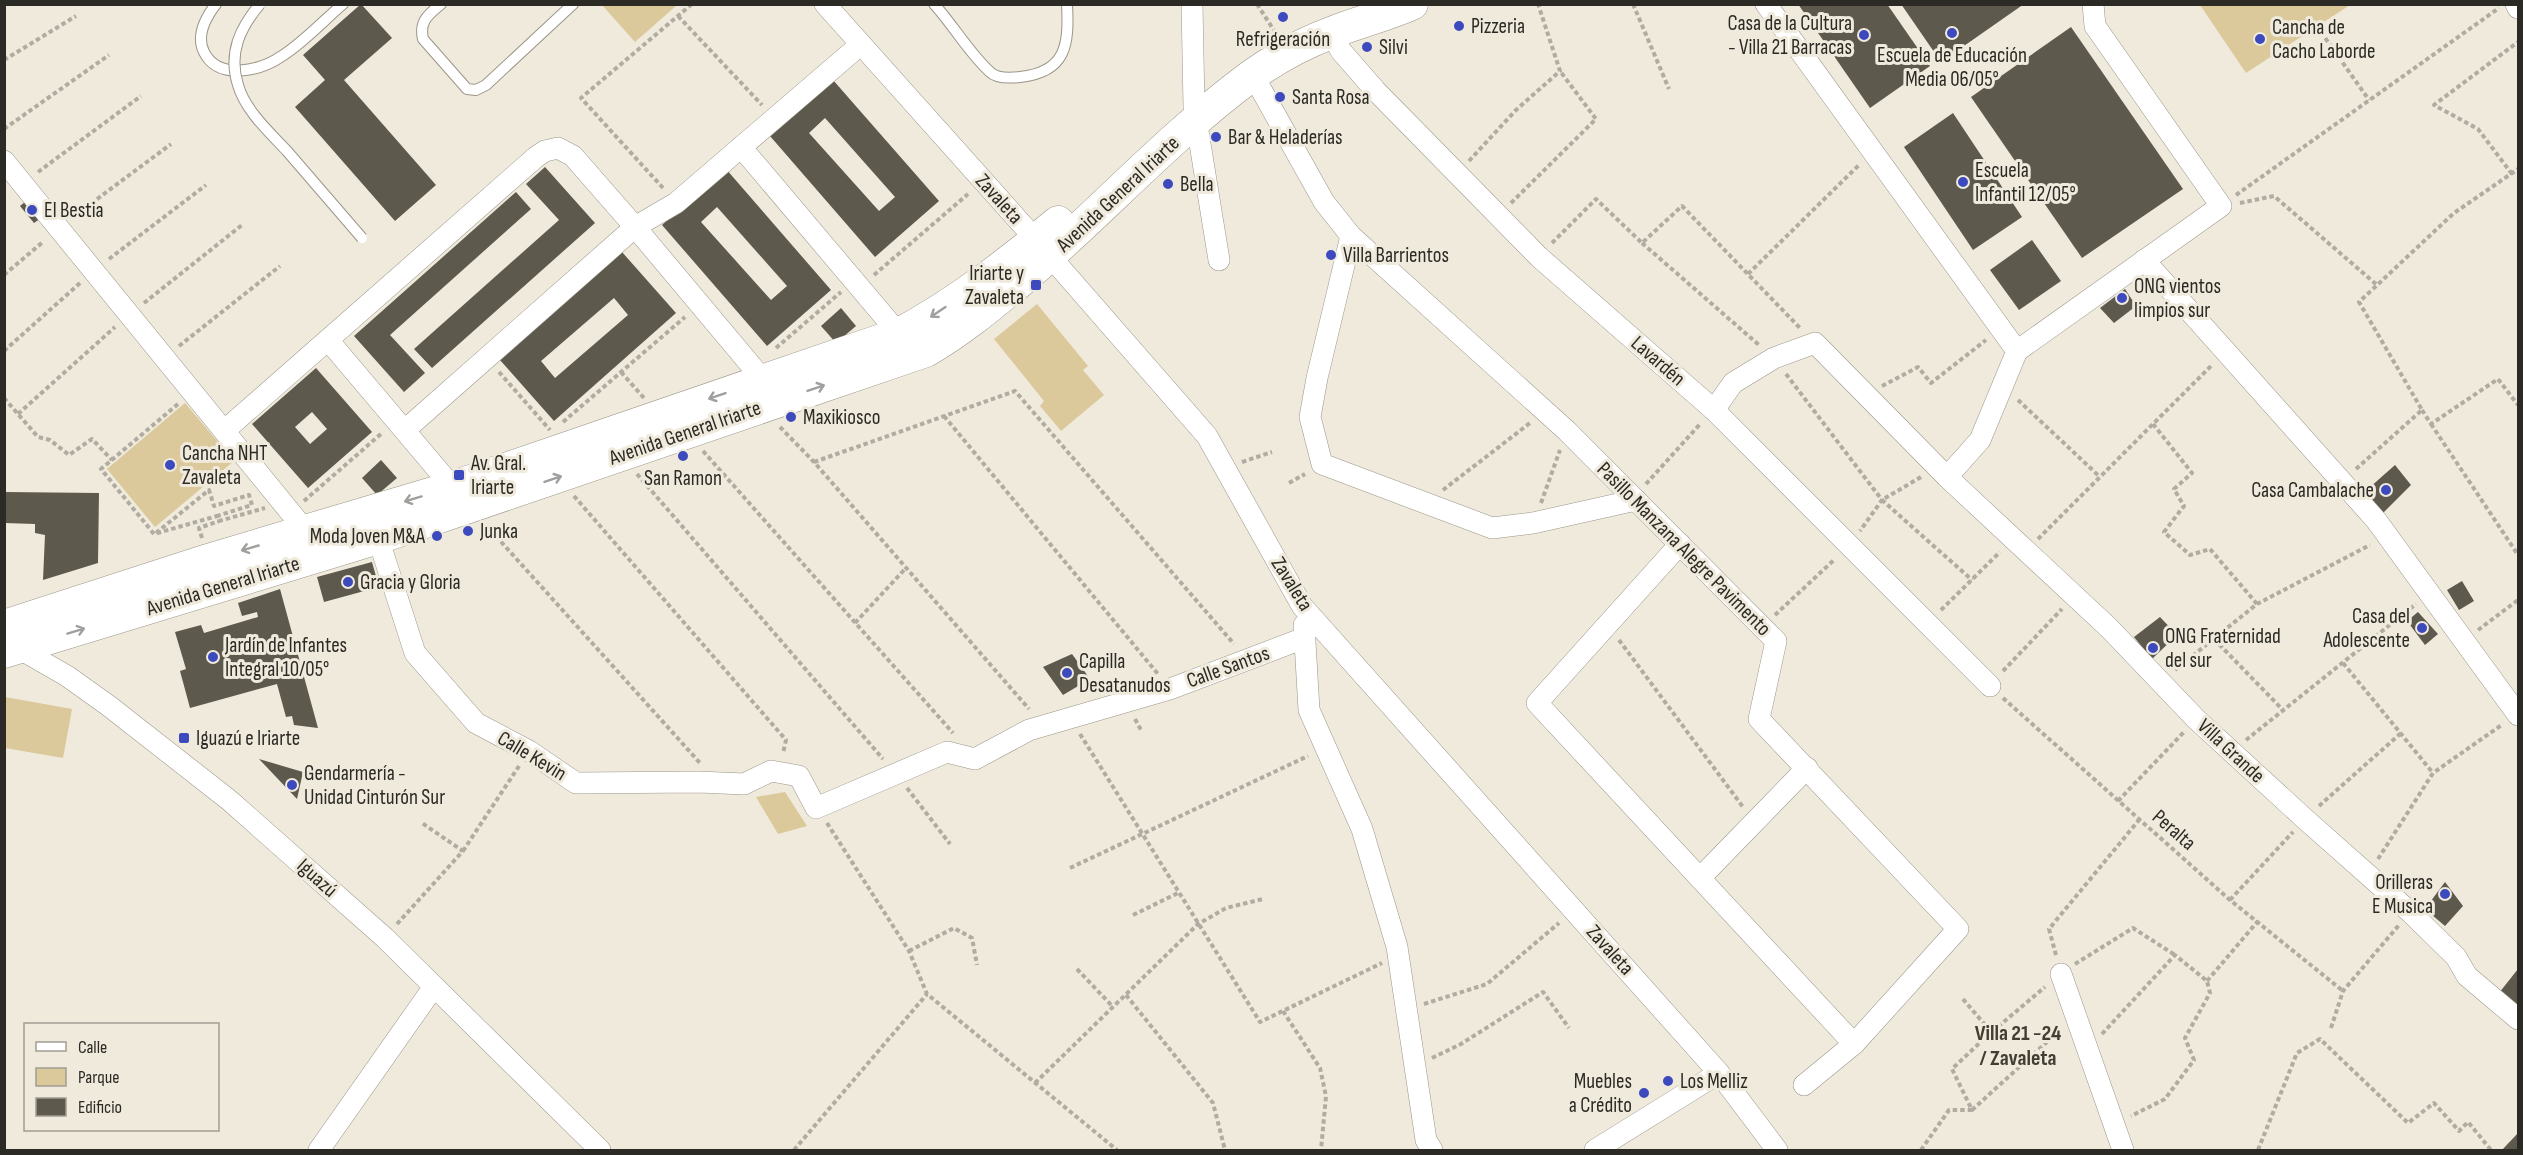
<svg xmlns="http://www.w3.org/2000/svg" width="2523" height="1155" font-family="'Sofia Sans Condensed',sans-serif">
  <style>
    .green { fill: #dbc99b }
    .building { fill: #5e594d; fill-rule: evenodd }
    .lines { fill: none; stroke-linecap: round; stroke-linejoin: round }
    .lane-casing { stroke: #9b9689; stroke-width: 12 }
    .street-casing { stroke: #9b9689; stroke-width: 22 }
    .secondary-casing { stroke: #9b9689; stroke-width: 33 }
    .path { stroke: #b0aca1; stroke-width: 4; stroke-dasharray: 4.5 3; stroke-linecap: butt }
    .lane { stroke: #fff; stroke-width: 10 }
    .street { stroke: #fff; stroke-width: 21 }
    .secondary { stroke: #fff; stroke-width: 32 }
    .lane-bridge-casing { stroke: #9b9689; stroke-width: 12; stroke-linecap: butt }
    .lane-bridge { stroke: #fff; stroke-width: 10 }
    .oneway { stroke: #a09f9d }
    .poi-dot { fill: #3d4abe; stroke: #efeadc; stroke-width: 2 }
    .labels { text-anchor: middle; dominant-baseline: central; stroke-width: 6; stroke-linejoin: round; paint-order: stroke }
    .poi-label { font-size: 21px; fill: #2c2a25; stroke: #efeadc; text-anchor: start }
    .street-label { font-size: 21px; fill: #2c2a25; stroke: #efeadc }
    .neighbourhood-label { font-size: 22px; font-weight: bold; fill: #433e33; stroke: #efeadc }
  </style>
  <rect width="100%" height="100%" fill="#efeadc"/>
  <g class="green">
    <polygon points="602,5 601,5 677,5 635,42"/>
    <polygon points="2200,5 2350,5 2246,73"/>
    <polygon points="1037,304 1088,366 1083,370 1104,395 1061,431 1040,406 1044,401 994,339"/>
    <polygon points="185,403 234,461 155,527 107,469"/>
    <polygon points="5,697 72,709 63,758 5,748"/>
    <polygon points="785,792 807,826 778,834 756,797"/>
  </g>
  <g class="building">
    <polygon points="361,4 392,38 344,80 436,185 395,221 295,107 325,80 303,55"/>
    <polygon points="1798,4 1887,4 1930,66 1870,108"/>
    <polygon points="1901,4 2024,4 1941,62"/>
    <polygon points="2071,27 2183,189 2082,258 1971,97"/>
    <path d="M833 80 939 201 875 257 770 136ZM825 118 895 197 879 211 809 133Z"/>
    <polygon points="1953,113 2022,217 1973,250 1904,147"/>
    <polygon points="545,167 595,223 432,368 414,349 559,220 526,184"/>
    <path d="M726 169 831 290 767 346 662 225ZM717 207 787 286 771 300 701 222Z"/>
    <polygon points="516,192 531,209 390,335 425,373 404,392 354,336"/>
    <polygon points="30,198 45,215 34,223 20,206"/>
    <polygon points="2032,240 2061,281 2019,310 1990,270"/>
    <path d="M622 252 676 313 554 421 500 360ZM614 298 628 315 555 378 541 361Z"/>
    <polygon points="2125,289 2136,306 2114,323 2100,308"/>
    <polygon points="841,308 856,326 836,343 821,326"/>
    <path d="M316 368 372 432 308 488 252 424ZM312 412 327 429 310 444 295 427Z"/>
    <polygon points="381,460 397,478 377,495 362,478"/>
    <polygon points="2395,465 2411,485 2379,517 2360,496"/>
    <polygon points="4,492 99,493 98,563 43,580 45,535 35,533 35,524 4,523"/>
    <polygon points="372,562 379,587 324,602 317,577"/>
    <polygon points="2462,581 2474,601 2459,610 2447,590"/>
    <polygon points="280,589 318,728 294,725 292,716 286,717 277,684 190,708 180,671 186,669 175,632 201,625 204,633 258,617 257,612 242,616 238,603"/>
    <polygon points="2418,612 2438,634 2425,645 2407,621"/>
    <polygon points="2160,617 2177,635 2152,659 2134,637"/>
    <polygon points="1072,654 1090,679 1063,695 1043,667"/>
    <polygon points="259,759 303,772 297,799"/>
    <polygon points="2445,882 2463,906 2445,926 2425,909"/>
    <polygon points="2518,969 2518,1010 2499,993"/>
    <polygon points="2518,1133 2518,1150 2502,1150"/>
  </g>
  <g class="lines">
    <g class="lane-casing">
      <g id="lane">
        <path d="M216 4C206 17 196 36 204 52 218 81 260 71 282 56 304 42 323 21 343 4"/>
        <path d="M441 4C428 15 419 21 423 39L467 89 476 90 486 85 573 4"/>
        <path d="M934 4C954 26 969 53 990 72 997 79 1011 78 1020 77 1067 72 1069 44 1067 4"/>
      </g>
    </g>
    <g class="street-casing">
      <g id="street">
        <polyline points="825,4 1036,240 1207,436 1302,606 1719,1073 1777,1150"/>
        <polyline points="1192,4 1194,107 1219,260"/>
        <polyline points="1766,4 2017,351 2221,206 2095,26 2093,4"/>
        <polyline points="2516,4 2518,8"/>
        <polyline points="1331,32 1341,51 1375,90 1539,257 1714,410 1990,686"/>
        <polyline points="1253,75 1324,202 1351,236 1567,431 1776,641 1759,719 1958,929 1854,1044 1804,1085"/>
        <polyline points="741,147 905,341"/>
        <polyline points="4,161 313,540"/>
        <polyline points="1351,236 1317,378 1310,417 1322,464 1492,528 1533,523 1636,500"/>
        <polyline points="2144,260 2376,520 2518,715"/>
        <polyline points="328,340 459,495"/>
        <polyline points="1714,410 1733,383 1774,358 1815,343 1947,477 2109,628 2196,719 2305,819 2410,912 2456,957 2467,976 2518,1019"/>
        <polyline points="405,430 635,227 676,203 860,45"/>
        <polyline points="224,431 536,157 545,151 558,148 573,156 635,227 770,388"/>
        <polyline points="1947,477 1980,440 2017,351"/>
        <polyline points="378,538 415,653 476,723 529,751 576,783 699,782 744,784 771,771 799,776 816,808 947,752 975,759 1029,730 1170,689 1304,638"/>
        <polyline points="1680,544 1537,703 1854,1044"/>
        <polyline points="1304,625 1309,710 1362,829 1397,947 1426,1140 1432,1150"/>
        <polyline points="13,645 67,676 109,706 229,800 385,938 600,1150"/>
        <polyline points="1700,878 1807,768"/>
        <polyline points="2061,974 2123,1150"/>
        <polyline points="319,1150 433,988"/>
        <polyline points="1595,1150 1719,1073"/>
      </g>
    </g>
    <g class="secondary-casing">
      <g id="secondary">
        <path d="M4 626 208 560 453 487 899 334C957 303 1008 263 1058 222"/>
        <path d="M4 652 378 538 926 351C959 332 988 308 1017 284 1097 217 1167 138 1251 76 1275 59 1304 43 1331 33 1358 22 1385 16 1412 4"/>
      </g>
    </g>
    <g class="path">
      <polyline points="1257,4 1275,32"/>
      <polyline points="1633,4 1669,89"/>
      <polyline points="678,16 762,105"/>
      <polyline points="2321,32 2369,100"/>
      <polyline points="4,60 76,16"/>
      <polyline points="4,129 109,55"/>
      <polyline points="1469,161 1515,111 1560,71 1538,4"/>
      <polyline points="38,172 141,96"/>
      <polyline points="2512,174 2478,129 2434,105 2518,42"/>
      <polyline points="663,188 581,98 692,4"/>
      <polyline points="2236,195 2499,8"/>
      <polyline points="1511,203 1596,119 1560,71"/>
      <polyline points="2240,203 2274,196 2377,285"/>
      <polyline points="73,217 171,144"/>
      <polyline points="1552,243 1596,199 1642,243 1682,206 1800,328"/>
      <polyline points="1642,243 1759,345"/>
      <polyline points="109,259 206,185"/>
      <polyline points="1748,274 1859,165"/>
      <polyline points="4,275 44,241"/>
      <polyline points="874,275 968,194"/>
      <polyline points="144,303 242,225"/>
      <polyline points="179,346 280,266"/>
      <polyline points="776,348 841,292"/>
      <polyline points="4,351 80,283"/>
      <polyline points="499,372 550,430"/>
      <polyline points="621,372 644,398"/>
      <polyline points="1786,374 1882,500 1860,531"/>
      <polyline points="1882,386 1918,367 1931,383 1986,340"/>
      <polyline points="4,398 38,437 50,440 69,455 92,439 112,460"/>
      <polyline points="2018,400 2100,477"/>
      <polyline points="178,404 101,469 154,534 217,516 219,521 265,508"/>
      <polyline points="2422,410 2431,424 2498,379 2518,405"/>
      <polyline points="18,414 115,327"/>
      <polyline points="944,416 1158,674"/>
      <polyline points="563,422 685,317"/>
      <polyline points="2153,424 2192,473 2174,489 2184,506 2164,532 2190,555 2210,549 2257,604"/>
      <polyline points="2431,424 2518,555"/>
      <polyline points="780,427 814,462 1029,709"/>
      <polyline points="703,451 953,733"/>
      <polyline points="814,462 1015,391 1234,644"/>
      <polyline points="1242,462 1272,452"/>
      <polyline points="2356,469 2422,410 2359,302 2454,213 2518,169"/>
      <polyline points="637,474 883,759"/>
      <polyline points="1921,477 1882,500 1972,580"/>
      <polyline points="1289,483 1305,474"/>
      <polyline points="1646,484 1701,423"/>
      <polyline points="1443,490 1530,423"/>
      <polyline points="574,496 786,740 783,753"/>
      <polyline points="304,501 382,433"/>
      <polyline points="1541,503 1560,450"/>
      <polyline points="486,525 700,763"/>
      <polyline points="156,533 209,490 214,506 249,495 252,505 217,516"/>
      <polyline points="202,538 199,528 219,521"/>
      <polyline points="2038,539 2213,364"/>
      <polyline points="1941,610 2000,552"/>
      <polyline points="1775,615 1835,559"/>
      <polyline points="855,623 906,568"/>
      <polyline points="2478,630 2518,600"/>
      <polyline points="2214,639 2283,710"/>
      <polyline points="1619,640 1743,807"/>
      <polyline points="2343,663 2433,773"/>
      <polyline points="2175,670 2257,604 2370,545"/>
      <polyline points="2003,671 2062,609"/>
      <polyline points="2003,698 2230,900 2343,991"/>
      <polyline points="1135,719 1141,730"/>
      <polyline points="1080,734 1260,1022 1382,963"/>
      <polyline points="2246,740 2416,604"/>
      <polyline points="907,788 950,844"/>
      <polyline points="2118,801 2184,732"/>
      <polyline points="2319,806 2401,733"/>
      <polyline points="827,823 909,951 927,994 1117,1150"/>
      <polyline points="463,851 519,766"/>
      <polyline points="2378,859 2433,773 2503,724"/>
      <polyline points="1070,868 1308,756"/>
      <polyline points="2230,900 2293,832"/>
      <polyline points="1133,915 1178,893"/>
      <polyline points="397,924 463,851 422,823"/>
      <polyline points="909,951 954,928 972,938 977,965"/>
      <polyline points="2056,955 2049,929 2139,820"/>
      <polyline points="2075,964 2133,928 2175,955"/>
      <polyline points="1077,969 1113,1007"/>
      <polyline points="2207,981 2258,921"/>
      <polyline points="1126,995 1213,1103 1225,1150"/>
      <polyline points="1963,999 1991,1032"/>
      <polyline points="1424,1004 1487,984 1559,923"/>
      <polyline points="1283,1011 1320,1068 1326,1096 1321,1150"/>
      <polyline points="2331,1028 2343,991 2399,925"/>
      <polyline points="2102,1034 2175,955 2207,981 2210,993 2185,1038 2194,1060 2165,1099 2131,1116"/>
      <polyline points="1432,1058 1461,1044 1543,992 1569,1028"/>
      <polyline points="1035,1083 1198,924 1226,908 1263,899"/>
      <polyline points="1972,1110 2060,1030"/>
      <polyline points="794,1150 927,994"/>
      <polyline points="1921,1150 1949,1110 1972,1110 1952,1069 1987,1036 2045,987"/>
      <polyline points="2258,1150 2297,1053 2320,1039 2408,1123 2434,1103 2459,1131 2468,1122 2491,1150"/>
    </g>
    <use href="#lane" class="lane"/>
    <use href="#street" class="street"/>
    <use href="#secondary" class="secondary"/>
    <g class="lane-bridge-casing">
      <path id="lane-bridge" d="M260 4C240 28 228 53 238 85 245 110 269 132 287 151 312 180 337 209 362 238"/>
    </g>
    <use href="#lane-bridge" class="lane-bridge"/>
  </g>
  <defs><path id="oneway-shaft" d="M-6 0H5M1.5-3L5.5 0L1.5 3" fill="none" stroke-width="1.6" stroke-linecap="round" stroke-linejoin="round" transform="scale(1.5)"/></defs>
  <g class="oneway">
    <use href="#oneway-shaft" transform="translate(938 312) rotate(146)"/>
    <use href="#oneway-shaft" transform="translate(816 388) rotate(-19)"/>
    <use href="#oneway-shaft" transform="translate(717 396) rotate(161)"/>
    <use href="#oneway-shaft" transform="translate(553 479) rotate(-19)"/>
    <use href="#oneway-shaft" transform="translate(413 499) rotate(163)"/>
    <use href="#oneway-shaft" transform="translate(250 548) rotate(164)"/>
    <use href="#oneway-shaft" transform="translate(76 631) rotate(-17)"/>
  </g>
  <g class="poi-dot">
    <circle cx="1283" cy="17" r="6"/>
    <circle cx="1459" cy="26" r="6"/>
    <circle cx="1952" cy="33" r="6"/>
    <circle cx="1864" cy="35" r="6"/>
    <circle cx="2260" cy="39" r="6"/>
    <circle cx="1367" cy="47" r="6"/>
    <circle cx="1280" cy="97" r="6"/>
    <circle cx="1216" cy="137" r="6"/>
    <circle cx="1963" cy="182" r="6"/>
    <circle cx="1168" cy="184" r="6"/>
    <circle cx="32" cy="210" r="6"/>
    <circle cx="1331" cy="255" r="6"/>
    <rect x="1030" y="279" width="12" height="12" rx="3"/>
    <circle cx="2122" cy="298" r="6"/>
    <circle cx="791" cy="417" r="6"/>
    <circle cx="683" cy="456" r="6"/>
    <circle cx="170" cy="465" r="6"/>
    <rect x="453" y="469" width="12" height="12" rx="3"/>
    <circle cx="2386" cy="490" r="6"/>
    <circle cx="468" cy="531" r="6"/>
    <circle cx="437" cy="536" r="6"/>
    <circle cx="348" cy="582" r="6"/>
    <circle cx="2422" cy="628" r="6"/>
    <circle cx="2153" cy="648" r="6"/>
    <circle cx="213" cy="657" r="6"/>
    <circle cx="1067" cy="673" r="6"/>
    <rect x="178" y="732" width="12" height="12" rx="3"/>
    <circle cx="292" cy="785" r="6"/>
    <circle cx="2445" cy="894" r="6"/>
    <circle cx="1668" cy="1081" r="6"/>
    <circle cx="1644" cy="1093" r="6"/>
  </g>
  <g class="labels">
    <g class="poi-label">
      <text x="1852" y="23" text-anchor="end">Casa de la Cultura<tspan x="1852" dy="24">- Villa 21 Barracas</tspan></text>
      <text x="1471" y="26">Pizzeria</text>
      <text x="2272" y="27">Cancha de<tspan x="2272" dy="24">Cacho Laborde</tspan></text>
      <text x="1283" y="39" text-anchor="middle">Refrigeración</text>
      <text x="1379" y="47">Silvi</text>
      <text x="1952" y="55" text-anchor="middle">Escuela de Educación<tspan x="1952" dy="24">Media 06/05°</tspan></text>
      <text x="1292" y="97">Santa Rosa</text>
      <text x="1228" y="137">Bar &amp; Heladerías</text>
      <text x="1975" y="170">Escuela<tspan x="1975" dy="24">Infantil 12/05°</tspan></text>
      <text x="1180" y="184">Bella</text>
      <text x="44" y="210">El Bestia</text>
      <text x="1343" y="255">Villa Barrientos</text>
      <text x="1024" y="273" text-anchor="end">Iriarte y<tspan x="1024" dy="24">Zavaleta</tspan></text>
      <text x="2134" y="286">ONG vientos<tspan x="2134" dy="24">limpios sur</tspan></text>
      <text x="803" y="417">Maxikiosco</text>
      <text x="182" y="453">Cancha NHT<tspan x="182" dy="24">Zavaleta</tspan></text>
      <text x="471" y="463">Av. Gral.<tspan x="471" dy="24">Iriarte</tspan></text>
      <text x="683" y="478" text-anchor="middle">San Ramon</text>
      <text x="2374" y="490" text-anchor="end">Casa Cambalache</text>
      <text x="480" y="531">Junka</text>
      <text x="425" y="536" text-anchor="end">Moda Joven M&amp;A</text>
      <text x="360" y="582">Gracia y Gloria</text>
      <text x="2410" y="616" text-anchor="end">Casa del<tspan x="2410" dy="24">Adolescente</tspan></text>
      <text x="2165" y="636">ONG Fraternidad<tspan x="2165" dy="24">del sur</tspan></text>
      <text x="225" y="645">Jardín de Infantes<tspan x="225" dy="24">Integral 10/05°</tspan></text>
      <text x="1079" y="661">Capilla<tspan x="1079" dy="24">Desatanudos</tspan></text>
      <text x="196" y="738">Iguazú e Iriarte</text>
      <text x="304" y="773">Gendarmería -<tspan x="304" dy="24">Unidad Cinturón Sur</tspan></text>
      <text x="2433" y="882" text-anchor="end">Orilleras<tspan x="2433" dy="24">E Musica</tspan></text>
      <text x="1632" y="1081" text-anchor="end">Muebles<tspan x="1632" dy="24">a Crédito</tspan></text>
      <text x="1680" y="1081">Los Melliz</text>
    </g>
    <g class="street-label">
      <text transform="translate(1118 194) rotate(-43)">Avenida General Iriarte</text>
      <text transform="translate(999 199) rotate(48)">Zavaleta</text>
      <text transform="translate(1658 361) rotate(41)">Lavardén</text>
      <text transform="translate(685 433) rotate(-19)">Avenida General Iriarte</text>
      <text transform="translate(1684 549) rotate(45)">Pasillo Manzana Alegre Pavimento</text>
      <text transform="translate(1292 584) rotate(58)">Zavaleta</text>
      <text transform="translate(223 586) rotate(-17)">Avenida General Iriarte</text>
      <text transform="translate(1228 667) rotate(-20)">Calle Santos</text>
      <text transform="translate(2231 751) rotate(43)">Villa Grande</text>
      <text transform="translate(532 756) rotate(31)">Calle Kevin</text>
      <text transform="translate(2174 830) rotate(41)">Peralta</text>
      <text transform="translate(317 878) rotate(42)">Iguazú</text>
      <text transform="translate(1610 950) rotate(48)">Zavaleta</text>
    </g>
    <g class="neighbourhood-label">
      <text x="2018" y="1033">Villa 21 -24<tspan x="2018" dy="25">/ Zavaleta</tspan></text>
    </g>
  </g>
  <rect width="2523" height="1155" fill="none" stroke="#2c2a25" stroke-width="12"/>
  <rect x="24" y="1023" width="195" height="108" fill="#efeadc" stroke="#a19d93" stroke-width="1.5"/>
  <rect x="36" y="1042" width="30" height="9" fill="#ffffff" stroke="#a19d93" stroke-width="1.5"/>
  <text x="78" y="1053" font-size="18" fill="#2c2a25">Calle</text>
  <rect x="36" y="1068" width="30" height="18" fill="#dbc99b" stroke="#a19d93" stroke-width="1.5"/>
  <text x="78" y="1083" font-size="18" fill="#2c2a25">Parque</text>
  <rect x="36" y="1098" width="30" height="18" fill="#5e594d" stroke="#a19d93" stroke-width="1.5"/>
  <text x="78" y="1113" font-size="18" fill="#2c2a25">Edificio</text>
</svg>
